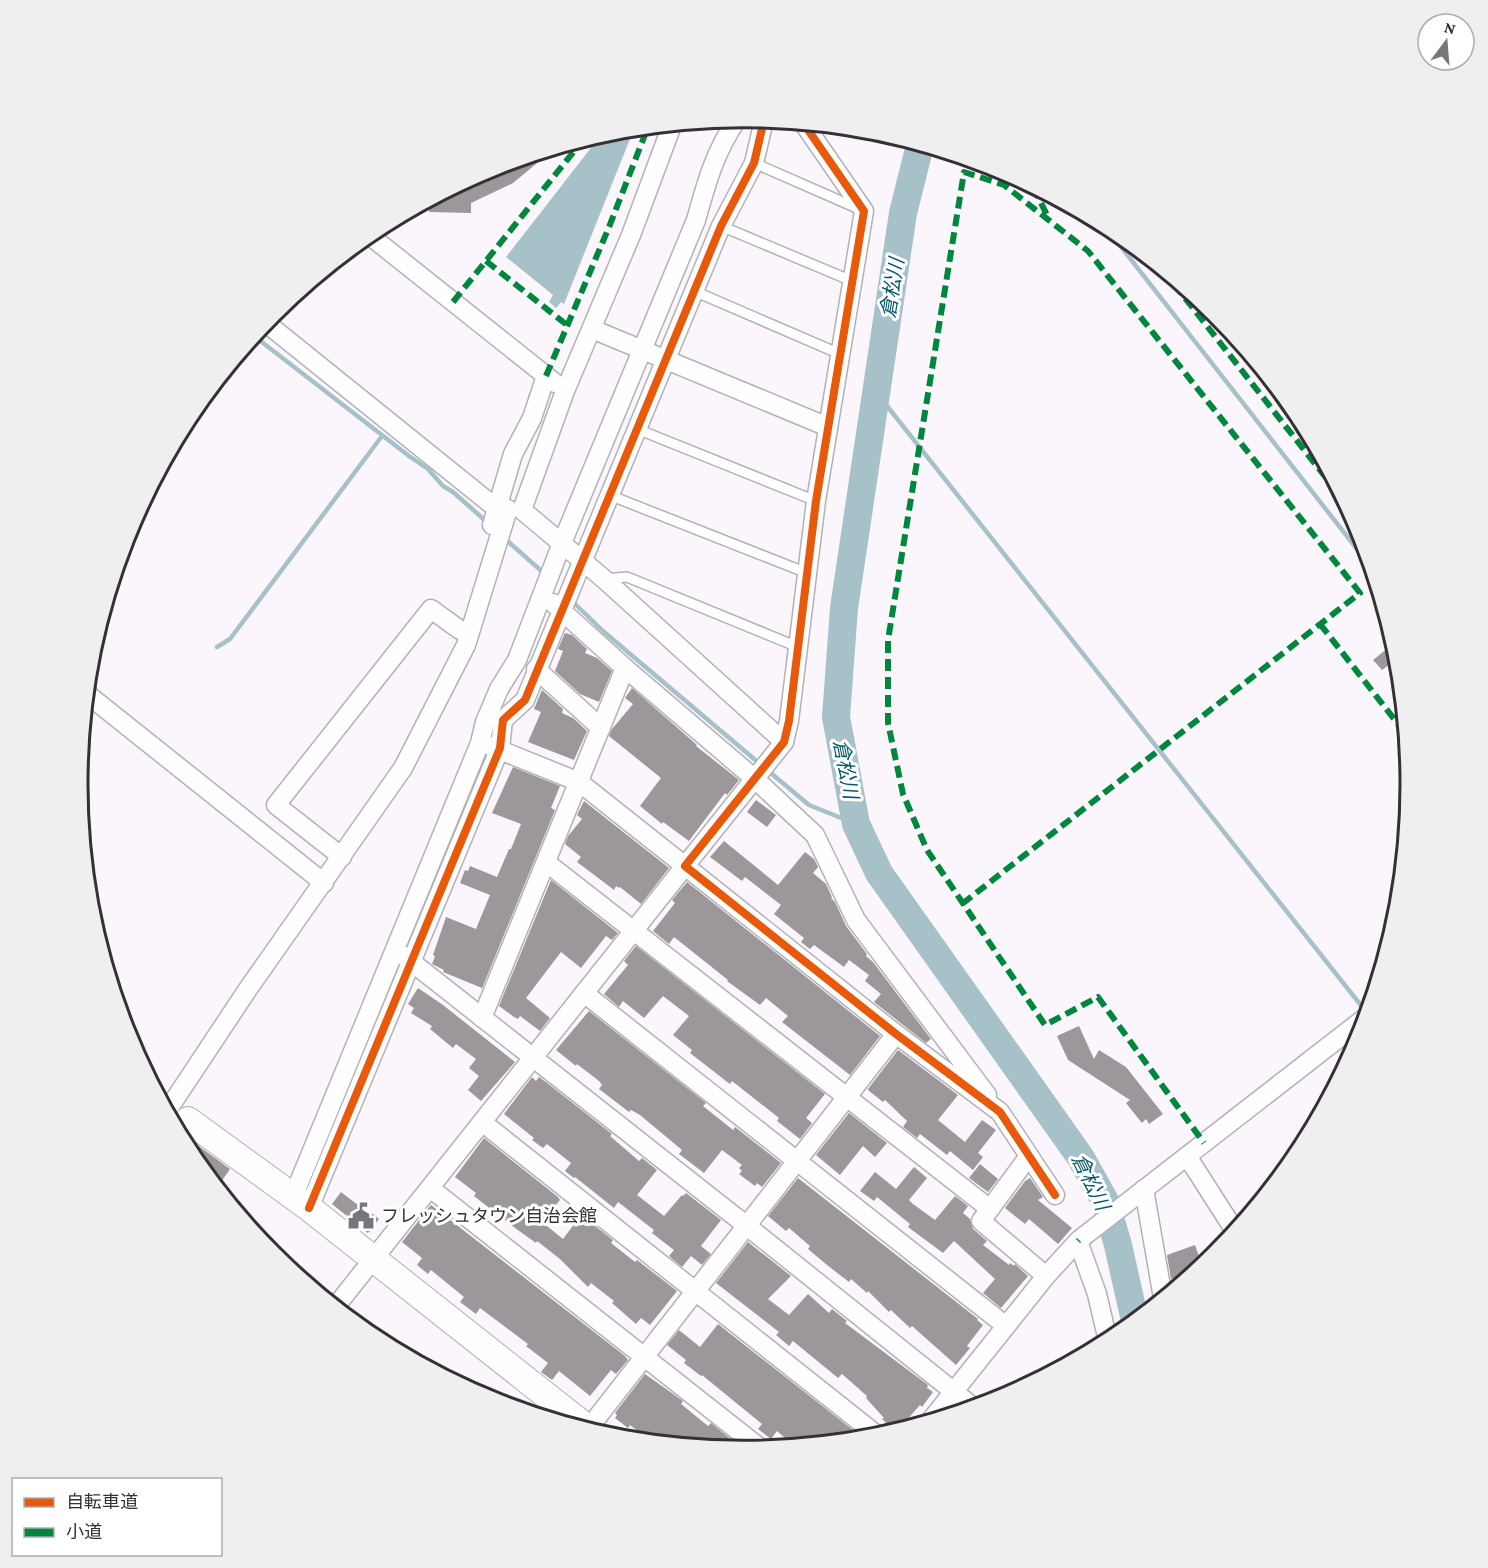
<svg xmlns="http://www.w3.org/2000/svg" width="1488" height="1568" font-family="'Crimson Pro','Noto Sans JP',serif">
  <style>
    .water { fill: #a7c1c9 }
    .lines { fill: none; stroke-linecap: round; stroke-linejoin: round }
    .stream { stroke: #a7c1c9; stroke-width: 4.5 }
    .river { stroke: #a7c1c9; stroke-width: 28 }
    .building { fill: #9b979a }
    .lane-casing { stroke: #b4b1b6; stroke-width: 12 }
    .street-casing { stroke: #b4b1b6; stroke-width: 21 }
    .secondary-casing { stroke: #b4b1b6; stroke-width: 28 }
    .lane { stroke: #fefeff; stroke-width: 9 }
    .street { stroke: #fefeff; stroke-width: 18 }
    .secondary { stroke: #fefeff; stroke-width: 26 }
    .quiet { stroke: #00873e; stroke-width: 6; stroke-dasharray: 12 6; stroke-linecap: butt }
    .cycleway-casing { stroke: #fff; stroke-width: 11 }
    .cycleway { stroke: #e8590c; stroke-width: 8 }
    .labels { text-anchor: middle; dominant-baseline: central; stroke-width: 6; stroke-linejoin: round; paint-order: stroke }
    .poi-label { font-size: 18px; fill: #343135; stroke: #fff; text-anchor: start }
    .water-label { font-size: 20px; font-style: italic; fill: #025a68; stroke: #fff }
    .rim { fill: none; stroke: #343135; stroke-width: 3 }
  </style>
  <rect width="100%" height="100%" fill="#faf6fc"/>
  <polygon class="water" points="634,129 564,304 561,302 556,308 549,302 553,295 506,257 601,135 614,131"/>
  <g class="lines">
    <g class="stream">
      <polyline points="1104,225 1371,567"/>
      <polyline points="254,336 409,456 428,469 443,486 453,492 488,523"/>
      <polyline points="876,392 1367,1013"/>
      <polyline points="503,537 546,575"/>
      <polyline points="571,600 603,631 760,764"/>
      <polyline points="217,647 230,639 382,436"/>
      <polyline points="766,769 809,805 856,824"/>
    </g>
    <polyline class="river" points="920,145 903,213 844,608 836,717 856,824 879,873 1081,1158 1105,1201 1118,1245 1135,1321"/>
  </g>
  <g class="building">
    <polygon points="554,149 513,183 471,203 471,213 429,212 429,201 489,169"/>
    <polygon points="565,633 572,635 587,649 585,653 597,658 612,671 599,702 580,694 555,671 563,651 558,649"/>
    <polygon points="1388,648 1397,659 1382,670 1373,660"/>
    <polygon points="632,688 697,745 696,746 739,780 727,795 725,793 689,841 663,822 662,824 640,806 661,778 609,736 612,729 633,704 625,698"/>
    <polygon points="542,690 563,709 562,713 573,718 587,731 574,760 528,742 541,712 534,709"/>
    <polygon points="513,767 560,786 551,808 555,810 481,991 482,988 443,972 444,970 432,964 435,956 433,955 446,917 476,929 490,895 460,883 465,870 468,871 470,866 497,877 509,849 511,849 521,824 492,813"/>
    <polygon points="756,800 776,815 767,827 747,812"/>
    <polygon points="584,801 669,868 641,904 620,887 619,888 616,886 614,890 597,877 577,862 581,857 565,844 568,836 582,819 577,815"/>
    <polygon points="724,841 778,885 805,852 814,859 818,867 813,873 826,884 832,897 831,898 835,902 846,926 867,954 866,956 873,962 931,1039 926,1043 874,1002 881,994 865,981 869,975 849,960 844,967 814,945 810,949 801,942 804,938 774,914 781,905 745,877 742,881 710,857"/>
    <polygon points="551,880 618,933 612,940 606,936 581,968 561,952 526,998 550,1018 540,1031 520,1016 518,1019 514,1017 499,1006"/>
    <polygon points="687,882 880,1036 850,1075 782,1022 788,1016 766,998 760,1005 727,981 728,980 674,937 669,944 653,931 675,903 672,900"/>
    <polygon points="636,946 825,1094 806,1118 812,1123 800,1139 777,1121 779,1118 732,1081 730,1084 726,1081 690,1053 692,1050 673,1035 689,1016 663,996 644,1018 623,1001 619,1007 604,994 628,965 624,961"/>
    <polygon points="418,988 443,1005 515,1062 481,1101 468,1090 479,1076 469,1068 476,1059 456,1044 453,1048 430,1029 432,1026 411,1013 414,1008 408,1004"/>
    <polygon points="589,1011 706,1103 703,1106 733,1130 735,1127 781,1163 762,1187 757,1183 755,1186 739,1174 742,1171 739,1168 742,1165 722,1150 704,1173 679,1154 682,1150 640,1115 631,1110 629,1112 599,1089 602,1085 599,1081 577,1064 576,1066 556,1050"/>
    <polygon points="1079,1026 1094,1059 1099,1050 1126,1067 1163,1114 1149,1124 1146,1119 1142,1123 1126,1103 1130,1100 1068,1060 1057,1036"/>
    <polygon points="898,1050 958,1095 938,1120 965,1142 982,1120 996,1130 978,1153 983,1157 973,1170 950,1151 947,1155 920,1134 917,1138 903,1127 907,1121 885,1100 883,1102 868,1090 868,1089"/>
    <polygon points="532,1077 536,1081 539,1077 546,1082 612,1134 610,1136 639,1161 642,1158 657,1170 637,1195 664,1216 682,1195 683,1196 686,1193 721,1220 701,1246 711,1254 702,1265 691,1256 682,1267 669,1256 674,1250 652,1233 654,1230 618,1202 614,1208 575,1177 574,1178 565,1171 571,1163 547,1144 543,1148 532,1140 534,1138 504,1114"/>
    <polygon points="849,1113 887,1143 875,1157 863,1146 840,1175 816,1155"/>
    <polygon points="177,1130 230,1169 219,1185 211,1180 190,1154"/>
    <polygon points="484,1138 558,1197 560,1200 542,1222 563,1239 581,1215 613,1240 611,1243 635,1262 637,1260 677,1291 650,1325 641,1318 636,1324 612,1303 614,1301 591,1283 588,1287 560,1259 537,1241 536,1243 515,1228 474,1196 476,1193 455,1177"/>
    <polygon points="980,1164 998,1179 988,1192 969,1178"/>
    <polygon points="914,1167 927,1178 909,1200 913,1204 935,1220 955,1196 968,1206 963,1213 970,1219 973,1229 987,1241 983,1245 1009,1265 1010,1263 1014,1266 1015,1264 1028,1276 1001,1308 983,1293 995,1279 954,1241 943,1253 908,1227 910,1224 877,1197 874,1201 860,1191 875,1172 896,1189"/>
    <polygon points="798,1178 978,1319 977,1320 983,1325 967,1346 970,1348 956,1365 912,1326 910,1328 891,1310 889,1312 868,1291 867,1293 851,1279 849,1282 827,1265 808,1249 810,1246 789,1228 786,1231 768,1216"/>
    <polygon points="1030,1178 1043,1197 1038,1200 1072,1228 1058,1244 1029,1219 1025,1224 1005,1208 1025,1181"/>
    <polygon points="341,1192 367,1212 369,1211 379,1219 368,1233 332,1204"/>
    <polygon points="431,1205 625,1356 628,1360 616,1374 611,1370 590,1396 559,1371 552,1380 541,1372 548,1363 526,1346 528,1344 480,1308 476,1314 460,1302 464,1297 431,1270 428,1274 417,1265 422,1258 402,1242"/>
    <polygon points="748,1242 791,1276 768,1299 789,1315 808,1294 829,1313 832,1309 847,1321 845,1323 928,1385 927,1388 933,1392 922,1407 920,1405 898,1430 895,1431 882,1419 884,1418 866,1398 867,1396 842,1374 838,1378 793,1341 789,1346 776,1335 779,1332 716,1283"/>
    <polygon points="1195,1245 1202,1265 1195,1271 1171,1279 1167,1255"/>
    <polygon points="718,1324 863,1438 793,1445 777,1431 771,1439 758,1429 762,1424 702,1375 701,1376 684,1363 686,1360 667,1345 679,1330 700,1347"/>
    <polygon points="645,1374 683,1401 681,1404 708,1426 711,1423 744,1450 651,1441 630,1425 628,1428 615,1418 617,1415 615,1413"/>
  </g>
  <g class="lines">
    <g class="lane-casing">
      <g id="lane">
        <polyline points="754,163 859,209"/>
        <polyline points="721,226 852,281"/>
        <polyline points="694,291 840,354"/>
        <polyline points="637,429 816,501"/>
        <polyline points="609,495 807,573"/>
        <polyline points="604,579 627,577 798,647"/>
      </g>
    </g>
    <g class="street-casing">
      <g id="street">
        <polyline points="804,124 864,211 816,501 789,721 784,742 685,866 896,1034 1000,1112 1055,1195"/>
        <polyline points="672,125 631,235 565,391 522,510 604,579 784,742"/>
        <polyline points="369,235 555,383"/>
        <polyline points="265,322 496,508 507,509"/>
        <polyline points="592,329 828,427"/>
        <polyline points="492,525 513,454 532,418 546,376"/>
        <polyline points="553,603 625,668 755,779 815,835 856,920 987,1095"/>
        <polyline points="536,669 601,728"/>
        <polyline points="87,694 324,883"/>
        <polyline points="342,857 276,805 431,609 460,630"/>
        <polyline points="547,863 990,1209"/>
        <polyline points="404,956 747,1226 973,1407"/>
        <polyline points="584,993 1006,1326"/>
        <polyline points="482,1018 625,668"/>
        <polyline points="167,1111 248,989 403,768 466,645 508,509"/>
        <polyline points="482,1122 878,1436"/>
        <polyline points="1029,1156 981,1221 1046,1276"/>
        <polyline points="1187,1156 1235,1231"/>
        <polyline points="430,1188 760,1448"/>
        <polyline points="1144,1189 1163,1298"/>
        <path d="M293 1197 480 743 485 722 499 689 517 660 562 543 696 220C707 181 714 154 737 119"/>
        <polyline points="309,1208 500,748 503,720 525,700 721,226 754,163 764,120"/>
        <polyline points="1079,1240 1366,1017"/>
        <polyline points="336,1306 685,866 579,782 490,746"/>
        <polyline points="931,1420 1046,1276 1078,1241 1097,1294 1108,1341"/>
        <polyline points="588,1429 896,1034"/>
      </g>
    </g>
    <g class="secondary-casing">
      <polyline id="secondary" points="188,1120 309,1208 590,1430"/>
    </g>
    <use href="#lane" class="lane"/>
    <use href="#street" class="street"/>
    <use href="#secondary" class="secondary"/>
    <g class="quiet">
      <polyline points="1033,187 1047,215"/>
      <polyline points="486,261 567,325"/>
      <polyline points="1163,270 1345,502"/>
      <polyline points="453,302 583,140"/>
      <polyline points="546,376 609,227 648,127"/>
      <polyline points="1320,624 1405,733"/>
      <polyline points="1396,678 1400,683"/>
      <polyline points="962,904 1360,593 1088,251 1004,185 964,172 888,640 888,723 903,794 927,850 1045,1025 1098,997 1204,1143"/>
      <polyline points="1078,1241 1079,1240"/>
    </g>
    <g class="cycleway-casing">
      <g id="cycleway">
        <polyline points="804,124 864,211 816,501 789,721 784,742 685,866 896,1034 1000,1112 1055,1195"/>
        <polyline points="309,1208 500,748 503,720 525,700 721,226 754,163 764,120"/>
      </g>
    </g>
    <use href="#cycleway" class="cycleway"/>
  </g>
  <defs>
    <g id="civic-bare" transform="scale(2.07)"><path d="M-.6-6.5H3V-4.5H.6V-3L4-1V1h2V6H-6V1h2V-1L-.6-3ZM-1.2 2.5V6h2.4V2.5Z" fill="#79767b" stroke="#fff" stroke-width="2.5" paint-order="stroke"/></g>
  </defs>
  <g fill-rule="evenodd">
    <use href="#civic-bare" x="361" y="1216"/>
  </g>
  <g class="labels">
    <g class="poi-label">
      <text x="381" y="1216">フレッシュタウン自治会館</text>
    </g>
    <g class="water-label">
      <text transform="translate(892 288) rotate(-81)">倉松川</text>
      <text transform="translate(846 769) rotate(79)">倉松川</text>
      <text transform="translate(1091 1182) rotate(64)">倉松川</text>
    </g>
  </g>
  <path d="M0 0H1488V1568H0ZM88 784a656 656 0 1 1 1312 0a656 656 0 1 1-1312 0Z" fill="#efefef" fill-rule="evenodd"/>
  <path class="rim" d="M88 784a656 656 0 1 1 1312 0a656 656 0 1 1-1312 0Z"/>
  <rect x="12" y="1478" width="210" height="78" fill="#ffffff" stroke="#aeadae" stroke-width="1.5"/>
  <rect x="24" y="1498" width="30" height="9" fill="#e8590c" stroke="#aeadae" stroke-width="1.5"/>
  <text x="66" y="1508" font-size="18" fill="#343135">自転車道</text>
  <rect x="24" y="1528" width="30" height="9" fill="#00873e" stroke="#aeadae" stroke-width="1.5"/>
  <text x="66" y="1538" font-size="18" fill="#343135">小道</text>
  <g transform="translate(1446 42) rotate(16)"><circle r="28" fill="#ffffff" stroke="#aeadae" stroke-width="1.5"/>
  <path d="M0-4.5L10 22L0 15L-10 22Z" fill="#79767b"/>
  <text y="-9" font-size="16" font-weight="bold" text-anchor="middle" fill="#343135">N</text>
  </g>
</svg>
